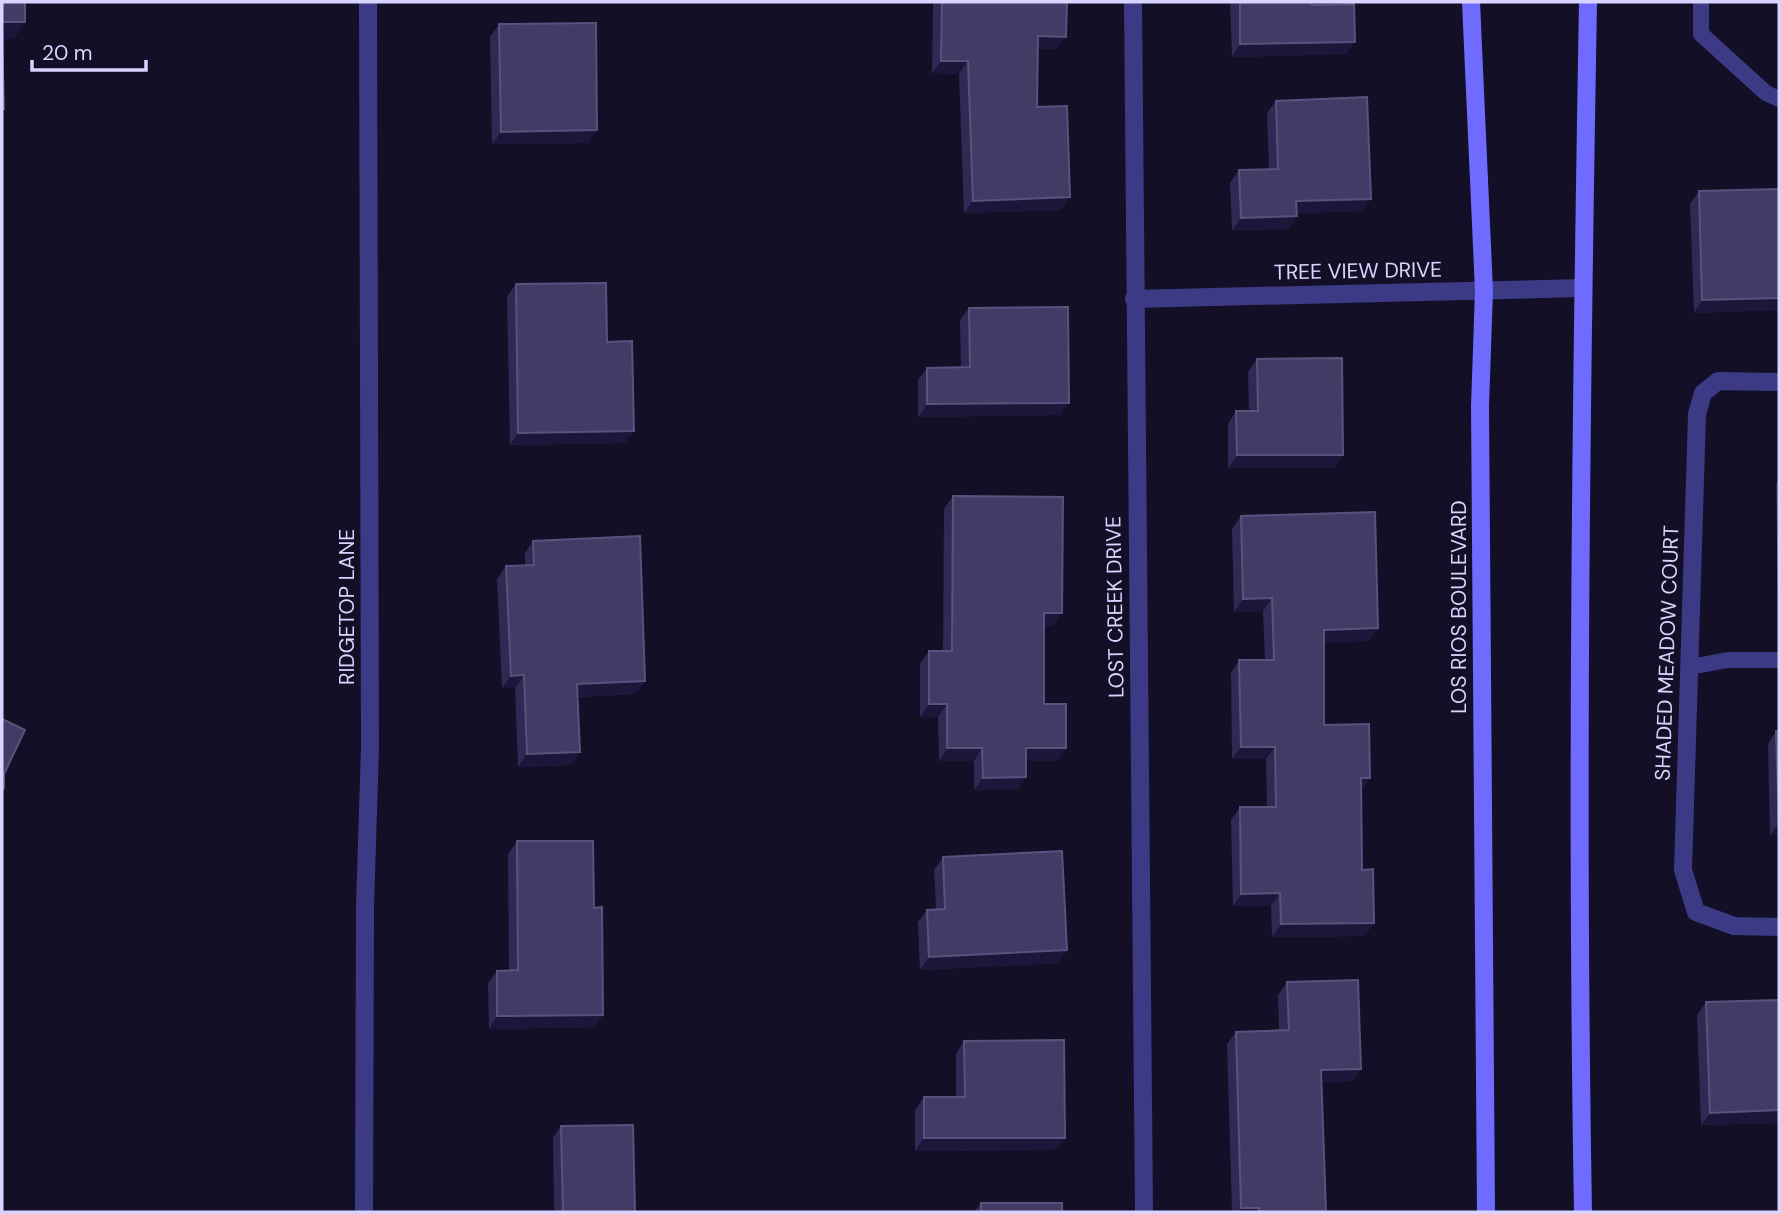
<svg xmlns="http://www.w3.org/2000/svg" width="1781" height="1214" font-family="'DM Sans',sans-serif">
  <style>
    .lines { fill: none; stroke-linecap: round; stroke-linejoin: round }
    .service { stroke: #3d3a85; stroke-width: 16 }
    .minor { stroke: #3d3a85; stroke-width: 18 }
    .secondary { stroke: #6f6bff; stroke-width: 18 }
    .wall { fill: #312854 }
    .shaded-wall { fill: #1d163a }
    .building { fill: #433a66; stroke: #5a527e; stroke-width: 2 }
    .labels { text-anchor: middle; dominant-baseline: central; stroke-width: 6; stroke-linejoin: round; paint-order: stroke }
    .street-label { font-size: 21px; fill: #d9d4ff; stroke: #130f26 }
  </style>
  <rect width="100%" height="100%" fill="#130f26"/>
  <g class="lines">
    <g class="service">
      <polyline points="1701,2 1701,34 1766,93 1779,99"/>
      <polyline points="1690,667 1728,660 1779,660"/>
    </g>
    <g class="minor">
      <polyline points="1133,2 1144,1212"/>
      <polyline points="1134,299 1583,288"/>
      <polyline points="1779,382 1718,381 1703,393 1697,414 1683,870 1696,912 1734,926 1779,927"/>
      <polyline points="364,1212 365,907 370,747 368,2"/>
    </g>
    <g class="secondary">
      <polyline points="1471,2 1484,291 1480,406 1486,1212"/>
      <path d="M1583 1212C1576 809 1581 405 1588 2"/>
    </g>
  </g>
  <g class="wall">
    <polygon points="933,2 1067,2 1057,49 1038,49 1037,107 1061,210 964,213 959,74 932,73"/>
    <polygon points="1230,2 1312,2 1312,5 1346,54 1232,57"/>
    <polygon points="499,24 589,143 492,144 490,37"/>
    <polygon points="1276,101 1362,211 1297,213 1297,216 1288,229 1232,230 1230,183 1239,170 1269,169 1267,113"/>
    <polygon points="1779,189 1779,310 1694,313 1690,204 1699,191"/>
    <polygon points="516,284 625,443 510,445 507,297"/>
    <polygon points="969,308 1069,403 1060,415 918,417 918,380 927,368 961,367 960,320"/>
    <polygon points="1257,359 1343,455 1334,468 1228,468 1228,424 1236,411 1249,411 1248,372"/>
    <polygon points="1779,480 1779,598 1778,598 1776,484"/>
    <polygon points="953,496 1053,626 1044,626 1044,704 1058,761 1026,760 1026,777 1017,790 974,790 974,761 939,761 938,717 920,717 920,664 929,651 943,651 944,509"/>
    <polygon points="1241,516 1378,628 1369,641 1324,642 1324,725 1370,778 1361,791 1362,870 1365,936 1272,937 1271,906 1233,906 1231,820 1240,807 1267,807 1266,759 1232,759 1231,673 1239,660 1265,660 1263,611 1234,612 1232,529"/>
    <polygon points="533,541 636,694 577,697 580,752 571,765 518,767 515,688 502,688 497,579 506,566 525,565 525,553"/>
    <polygon points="1776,731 1779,731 1779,835 1770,835 1768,744"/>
    <polygon points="517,841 594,908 603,1015 594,1027 489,1029 488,983 497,971 509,970 508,854"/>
    <polygon points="943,857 1067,950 1058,963 920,970 918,922 927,910 936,909 934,870"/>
    <polygon points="1287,982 1361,1069 1353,1081 1321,1082 1326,1212 1232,1212 1227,1044 1236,1032 1279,1030 1278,995"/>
    <polygon points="1779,1000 1779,1123 1701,1125 1697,1015 1706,1002"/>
    <polygon points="964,1041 1065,1138 1056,1150 915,1151 915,1110 924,1097 956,1097 956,1054"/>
    <polygon points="561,1126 635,1212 554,1212 553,1138"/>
    <polygon points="981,1203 1062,1212 974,1212"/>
  </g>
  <g class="shaded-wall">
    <polygon points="2,22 25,22 14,39 2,39"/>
    <polygon points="1038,36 1066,37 1057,49 1029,49"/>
    <polygon points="1355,42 1346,54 1232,57 1240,44"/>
    <polygon points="941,61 968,61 959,74 932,73"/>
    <polygon points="597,130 589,143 492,144 501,132"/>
    <polygon points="1070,197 1061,210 964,213 973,201"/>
    <polygon points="1371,199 1362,211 1287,214 1296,201"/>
    <polygon points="1297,216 1288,229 1232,230 1241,218"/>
    <polygon points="1779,298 1779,310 1694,313 1702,300"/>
    <polygon points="1069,403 1060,415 918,417 927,404"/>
    <polygon points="634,431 625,443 510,445 518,433"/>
    <polygon points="1237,455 1343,455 1334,468 1228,468"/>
    <polygon points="1272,598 1263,611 1234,612 1243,599"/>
    <polygon points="1044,613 1062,613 1053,626 1035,626"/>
    <polygon points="1378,628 1369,641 1315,642 1324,630"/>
    <polygon points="524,675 515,688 502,688 511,676"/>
    <polygon points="645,681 636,694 568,697 577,684"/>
    <polygon points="929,704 947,704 938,717 920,717"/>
    <polygon points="1241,747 1275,747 1266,759 1232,759"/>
    <polygon points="947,748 982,748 974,761 939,761"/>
    <polygon points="1026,748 1066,748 1058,761 1017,760"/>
    <polygon points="580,752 571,765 518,767 527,754"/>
    <polygon points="1026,777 1017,790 974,790 983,778"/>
    <polygon points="1361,778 1370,778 1361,791"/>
    <polygon points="1779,823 1779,835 1770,835"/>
    <polygon points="1280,893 1271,906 1233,906 1241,894"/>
    <polygon points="1374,923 1365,936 1272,937 1281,924"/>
    <polygon points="1067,950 1058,963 920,970 929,957"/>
    <polygon points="603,1015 594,1027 489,1029 497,1016"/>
    <polygon points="1361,1069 1353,1081 1312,1083 1321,1070"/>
    <polygon points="1779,1110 1779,1123 1701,1125 1710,1113"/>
    <polygon points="924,1138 1065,1138 1056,1150 915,1151"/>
    <polygon points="1241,1208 1259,1208 1256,1212 1238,1212"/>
  </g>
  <g class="building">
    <rect x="2" y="2" width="23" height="20"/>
    <polygon points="942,2 1067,2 1066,37 1038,36 1037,107 1067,106 1070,197 973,201 968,61 941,61"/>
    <polygon points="1240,2 1312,2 1312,5 1354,4 1355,42 1240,44"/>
    <polygon points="596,23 597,130 501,132 499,24"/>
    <polygon points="2,32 4,109 2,109"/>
    <polygon points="1367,97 1371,199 1296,201 1297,216 1241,218 1239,170 1278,169 1276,101"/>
    <polygon points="1779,189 1779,298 1702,300 1699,191"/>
    <polygon points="606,283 607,342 632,341 634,431 518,433 516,284"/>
    <polygon points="1068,307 1069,403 927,404 927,368 970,367 969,308"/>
    <polygon points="1342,358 1343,455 1237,455 1236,411 1258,411 1257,359"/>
    <polygon points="953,496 1063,497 1062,613 1044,613 1044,704 1066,704 1066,748 1026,748 1026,777 983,778 982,748 947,748 947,704 929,704 929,651 952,651"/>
    <polygon points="1375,512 1378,628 1324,630 1324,725 1369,724 1370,778 1361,778 1362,870 1373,869 1374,923 1281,924 1280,893 1241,894 1240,807 1276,807 1275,747 1241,747 1239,660 1274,660 1272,598 1243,599 1241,516"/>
    <polygon points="640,536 645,681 577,684 580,752 527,754 524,675 511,676 506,566 534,565 533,541"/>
    <polygon points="2,719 25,730 4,774 4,788 2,791"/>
    <polygon points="1776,731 1779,731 1779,823"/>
    <polygon points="517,841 593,841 594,908 602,907 603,1015 497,1016 497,971 518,970"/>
    <polygon points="1062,851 1067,950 929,957 927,910 945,909 943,857"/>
    <polygon points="1358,980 1361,1069 1321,1070 1326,1212 1259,1212 1259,1208 1241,1208 1236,1032 1289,1030 1287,982"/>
    <polygon points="1779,1000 1779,1110 1710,1113 1706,1002"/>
    <polygon points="1064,1040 1065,1138 924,1138 924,1097 965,1097 964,1041"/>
    <polygon points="633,1125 635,1212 563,1212 561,1126"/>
    <rect x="981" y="1203" width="81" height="9"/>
  </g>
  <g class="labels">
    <g class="street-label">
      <text transform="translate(1358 271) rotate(-1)">TREE VIEW DRIVE</text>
      <text transform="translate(347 607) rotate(-90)">RIDGETOP LANE</text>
      <text transform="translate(1115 607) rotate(-91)">LOST CREEK DRIVE</text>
      <text transform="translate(1459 607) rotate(-90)">LOS RIOS BOULEVARD</text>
      <text transform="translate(1667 653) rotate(-88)">SHADED MEADOW COURT</text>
    </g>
  </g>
  <rect width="1781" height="1214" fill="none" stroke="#d9d4ff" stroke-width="7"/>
  <path d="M32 60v10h114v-10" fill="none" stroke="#d9d4ff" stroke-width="3.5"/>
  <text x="42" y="60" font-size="21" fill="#d9d4ff" stroke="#130f26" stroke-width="5" paint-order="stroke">20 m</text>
</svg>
